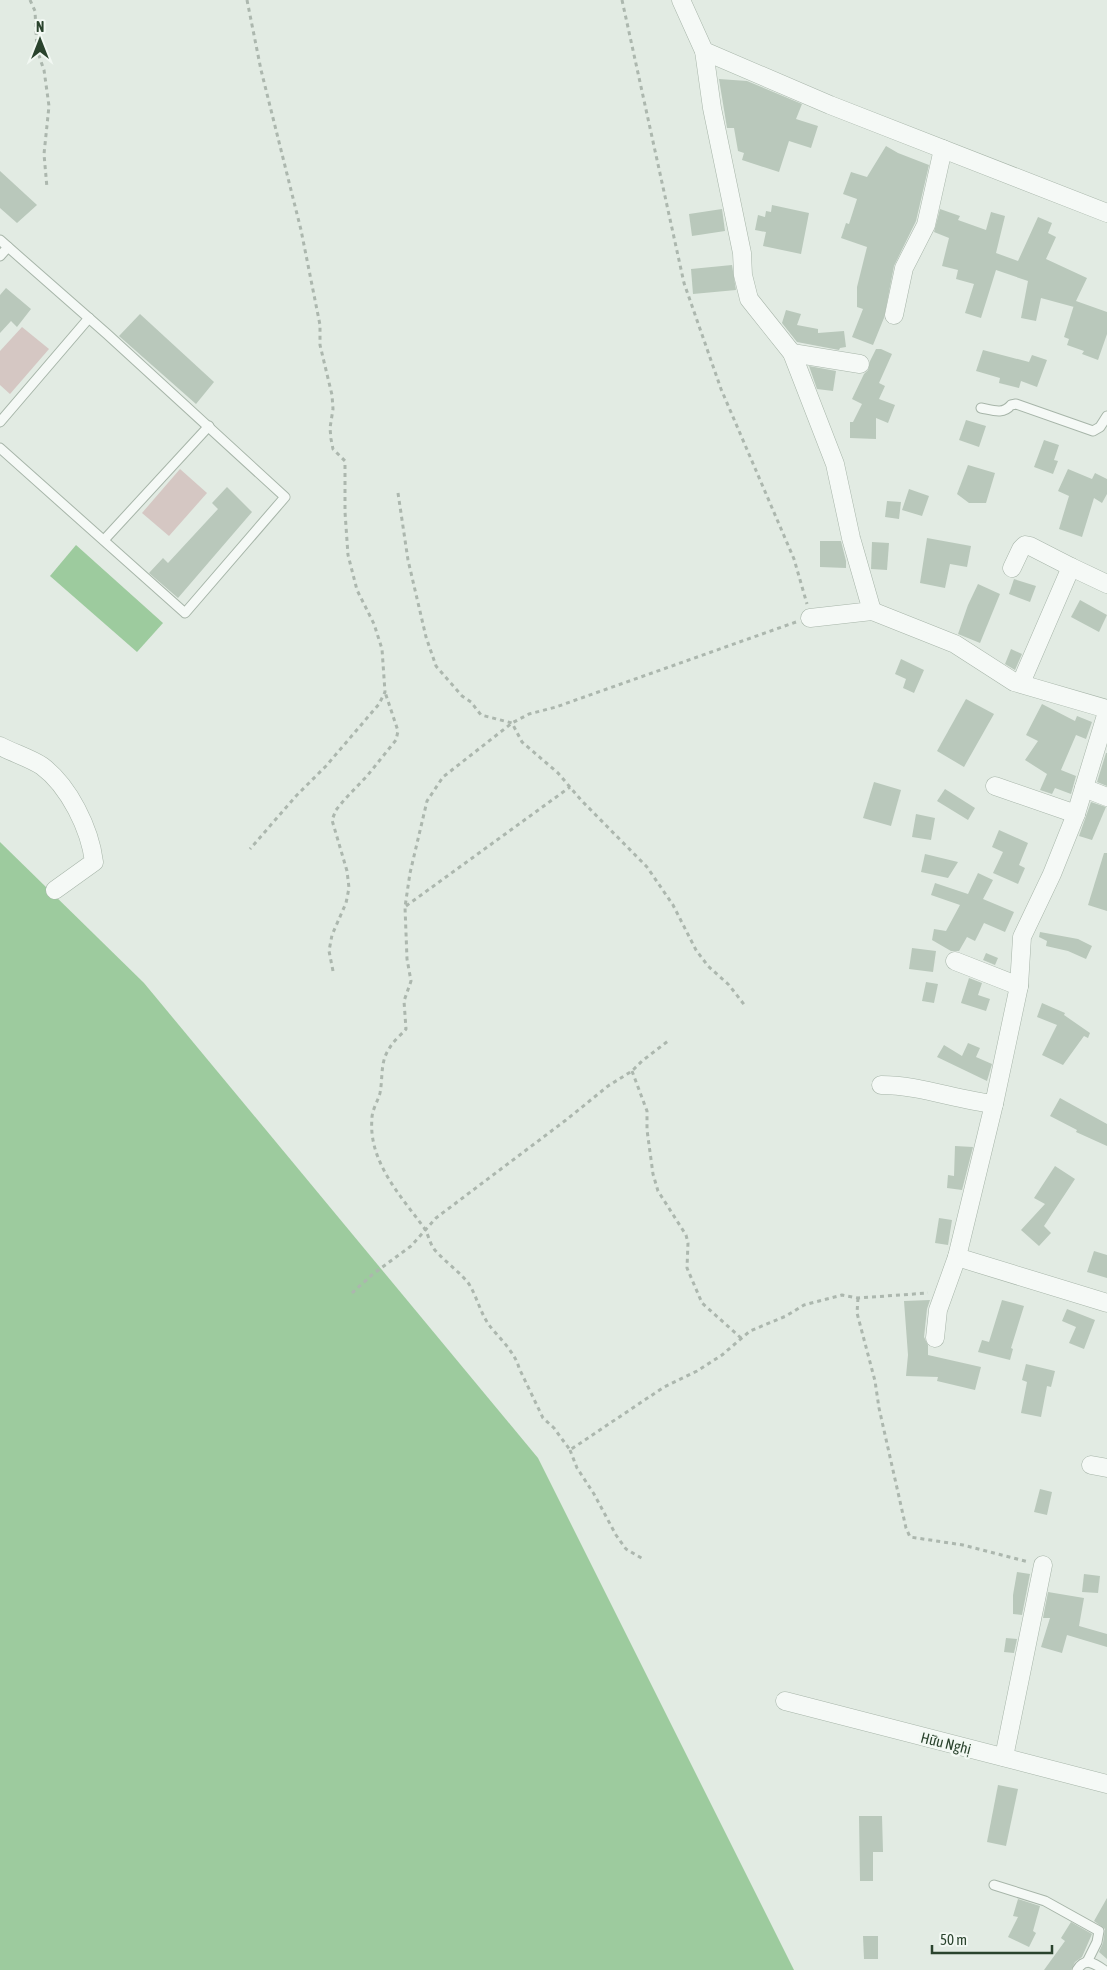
<svg xmlns="http://www.w3.org/2000/svg" width="1107" height="1970" font-family="'Asap Condensed',sans-serif">
  <style>
    .green { fill: #d5c7c3 }
    .water { fill: #9dcb9e }
    .building { fill: #b9c8bb }
    .lines { fill: none; stroke-linecap: round; stroke-linejoin: round }
    .lane-casing { stroke: #a7b5a9; stroke-width: 11 }
    .street-casing { stroke: #a7b5a9; stroke-width: 19 }
    .path { stroke: #acb7ae; stroke-width: 3; stroke-dasharray: 4 4; stroke-linecap: butt }
    .lane { stroke: #f5f9f6; stroke-width: 9 }
    .street { stroke: #f5f9f6; stroke-width: 18 }
    .labels { text-anchor: middle; dominant-baseline: central; stroke-width: 5; stroke-linejoin: round; paint-order: stroke }
    .street-label { font-size: 15px; fill: #2a432d; stroke: #f2f8f3 }
  </style>
  <rect width="100%" height="100%" fill="#e2ebe3"/>
  <g class="green">
    <polygon points="22,327 49,349 10,394 0,385 0,351"/>
    <polygon points="180,469 207,493 169,536 142,513"/>
  </g>
  <g class="water">
    <polygon points="76,545 163,623 137,652 50,576"/>
    <polygon points="0,842 144,983 538,1458 794,1970 0,1970"/>
  </g>
  <g class="building">
    <polygon points="719,79 747,81 802,104 796,119 818,126 811,148 789,141 779,172 742,160 744,153 738,151 734,128 727,128"/>
    <polygon points="886,146 898,153 929,165 916,221 894,266 884,318 873,345 852,337 863,309 857,307 857,287 867,247 841,238 846,223 849,224 857,199 843,194 851,172 867,177"/>
    <polygon points="0,171 37,205 17,223 0,208"/>
    <polygon points="772,205 809,213 801,254 763,246 766,232 755,230 758,215 765,217 766,211 771,212"/>
    <polygon points="722,209 725,231 692,236 689,214"/>
    <polygon points="940,209 960,216 958,220 986,230 991,212 1005,216 996,253 1018,261 1038,217 1052,223 1048,233 1056,237 1046,259 1087,278 1076,301 1107,312 1107,334 1098,360 1082,354 1084,351 1067,345 1069,339 1064,337 1074,305 1074,307 1041,298 1036,321 1021,318 1028,281 996,270 981,318 965,313 974,284 956,279 958,270 942,266 949,238 934,232"/>
    <polygon points="732,265 736,290 693,294 691,269"/>
    <polygon points="6,288 31,309 17,327 11,321 0,333 0,295"/>
    <polygon points="786,310 801,314 797,325 818,329 818,333 844,331 846,347 840,348 839,350 797,342 782,323"/>
    <polygon points="140,314 214,382 196,404 119,336"/>
    <polygon points="876,349 881,349 892,354 879,383 885,386 879,399 895,405 888,423 876,418 876,439 850,438 850,422 853,422 862,404 852,399 864,374 868,370 870,361"/>
    <polygon points="983,350 1029,362 1032,355 1047,360 1037,387 1021,381 1019,388 999,383 1000,378 976,371"/>
    <polygon points="809,366 836,371 833,391 817,389"/>
    <polygon points="966,420 986,426 979,447 959,440"/>
    <polygon points="1044,440 1059,445 1054,460 1058,461 1053,474 1034,467"/>
    <polygon points="968,465 995,473 986,503 969,503 957,494"/>
    <polygon points="1068,469 1092,479 1095,473 1107,479 1107,494 1102,503 1094,498 1082,537 1059,529 1069,496 1058,491"/>
    <polygon points="227,487 252,512 178,598 149,573 163,558 168,563 218,509 212,503"/>
    <polygon points="909,489 929,496 922,516 902,510"/>
    <polygon points="887,501 901,502 899,519 885,517"/>
    <polygon points="927,538 971,546 967,567 950,564 945,588 920,583"/>
    <polygon points="820,541 841,541 846,561 846,568 820,567"/>
    <polygon points="872,542 889,543 887,570 871,569"/>
    <polygon points="1014,579 1036,586 1030,602 1009,594"/>
    <polygon points="978,584 1000,594 980,643 958,634 968,605"/>
    <polygon points="1080,600 1107,615 1099,632 1071,617"/>
    <polygon points="1011,649 1022,654 1015,670 1005,664"/>
    <polygon points="901,659 924,670 914,693 903,688 906,679 895,674"/>
    <polygon points="966,699 994,714 964,767 937,751"/>
    <polygon points="1042,704 1075,721 1077,716 1092,722 1086,739 1076,735 1061,770 1076,776 1071,794 1055,788 1052,794 1040,790 1047,774 1025,760 1038,741 1026,735"/>
    <polygon points="1106,753 1107,753 1107,786 1097,782"/>
    <polygon points="874,782 901,790 891,826 863,818"/>
    <polygon points="945,789 975,808 968,820 937,801"/>
    <polygon points="1091,802 1106,807 1092,840 1079,836"/>
    <polygon points="916,814 935,818 931,840 912,837"/>
    <polygon points="999,830 1028,843 1019,865 1025,868 1018,884 993,873 1003,852 992,847"/>
    <polygon points="1104,853 1107,853 1107,911 1088,905"/>
    <polygon points="925,854 958,862 948,878 921,872"/>
    <polygon points="978,873 993,880 983,899 1014,912 1005,932 984,923 975,941 967,937 959,951 951,951 932,940 934,929 946,931 960,905 931,895 935,883 968,894"/>
    <polygon points="1040,932 1078,939 1092,946 1086,959 1068,951 1046,946 1047,941 1039,937"/>
    <polygon points="912,948 936,951 933,972 909,969"/>
    <polygon points="986,953 998,958 995,965 983,960"/>
    <polygon points="969,978 982,983 978,995 990,999 986,1011 961,1003"/>
    <polygon points="926,982 938,984 934,1003 922,1001"/>
    <polygon points="1042,1003 1065,1013 1064,1015 1090,1033 1088,1038 1084,1036 1063,1065 1042,1055 1057,1025 1037,1017"/>
    <polygon points="968,1043 980,1048 976,1057 992,1064 987,1081 937,1057 944,1045 962,1056"/>
    <polygon points="1060,1098 1107,1124 1107,1146 1076,1132 1077,1130 1050,1116"/>
    <polygon points="955,1146 973,1147 962,1190 947,1188 948,1175 954,1176"/>
    <polygon points="1055,1166 1075,1179 1044,1226 1051,1233 1039,1246 1021,1230 1045,1204 1034,1198"/>
    <polygon points="939,1218 952,1220 948,1245 935,1243"/>
    <polygon points="1094,1251 1107,1255 1107,1278 1087,1272"/>
    <polygon points="930,1300 927,1309 924,1337 928,1345 928,1355 981,1367 975,1390 937,1381 938,1377 906,1376 908,1355 904,1301"/>
    <polygon points="1002,1300 1024,1306 1011,1348 1013,1349 1010,1360 978,1352 982,1340 989,1342"/>
    <polygon points="1067,1309 1095,1320 1084,1349 1069,1343 1076,1327 1062,1321"/>
    <polygon points="1026,1364 1055,1371 1051,1387 1047,1386 1041,1417 1021,1413 1027,1382 1022,1380"/>
    <polygon points="1040,1489 1052,1492 1047,1515 1034,1512"/>
    <polygon points="1017,1572 1030,1574 1022,1615 1013,1614 1013,1595"/>
    <polygon points="1084,1574 1100,1576 1098,1593 1082,1592"/>
    <polygon points="1048,1592 1084,1598 1079,1626 1107,1634 1107,1647 1067,1635 1062,1653 1041,1647 1050,1618 1043,1618"/>
    <polygon points="1006,1638 1017,1639 1014,1653 1004,1652"/>
    <polygon points="998,1785 1018,1789 1006,1846 987,1842"/>
    <polygon points="859,1816 882,1816 883,1852 873,1852 873,1881 860,1881"/>
    <polygon points="1107,1898 1107,1959 1099,1952 1103,1943 1105,1929 1094,1921"/>
    <polygon points="1018,1899 1040,1906 1033,1931 1036,1933 1029,1947 1008,1937 1018,1917 1013,1916"/>
    <polygon points="1071,1922 1092,1934 1082,1957 1075,1962 1071,1970 1044,1970 1065,1941 1061,1938"/>
    <polygon points="863,1936 878,1936 878,1959 864,1959"/>
  </g>
  <g class="lines">
    <g class="lane-casing">
      <g id="lane">
        <polyline points="0,240 107,334 285,497 185,613 0,448"/>
        <polyline points="0,256 8,247"/>
        <path d="M981 408C992 410 1003 415 1011 405L1016 404 1093 431 1100 427 1107 416"/>
        <polyline points="0,422 89,318"/>
        <polyline points="104,540 209,426"/>
        <polyline points="994,1885 1045,1901 1099,1931 1097,1942 1087,1962"/>
        <path d="M1077 1970C1085 1957 1094 1963 1104 1970"/>
      </g>
    </g>
    <g class="street-casing">
      <g id="street">
        <polyline points="681,0 704,51 712,108 742,253 743,275 749,299 792,353 835,464 851,538 872,611 810,618"/>
        <polyline points="704,51 830,105 1107,213"/>
        <polyline points="894,315 904,268 926,225 943,149"/>
        <polyline points="792,353 860,364"/>
        <polyline points="1012,568 1021,549 1025,545 1030,546 1071,567"/>
        <polyline points="872,611 955,644 1014,682 1107,709"/>
        <polyline points="1021,683 1071,567 1107,584"/>
        <polyline points="1107,712 1076,814 1052,874 1022,937 1019,986 994,1104 957,1257 1107,1303"/>
        <path d="M0 746C13 753 30 758 42 766 69 786 90 829 94 862L55 890"/>
        <polyline points="995,786 1076,814"/>
        <polyline points="1084,788 1107,797"/>
        <polyline points="955,961 1019,986"/>
        <path d="M881 1085C920 1085 956 1100 994 1104"/>
        <polyline points="935,1338 938,1310 957,1257"/>
        <polyline points="1091,1465 1107,1468"/>
        <polyline points="785,1701 1107,1784"/>
        <polyline points="1004,1757 1043,1565"/>
      </g>
    </g>
    <g class="path">
      <polyline points="30,0 35,11 37,50 44,70 49,106 44,154 47,188"/>
      <polyline points="247,0 261,70 301,230 320,325 320,345 332,395 333,409 330,428 331,439 333,449 345,461 345,512 348,555 357,590 374,624 382,649 385,692 379,704 326,766 296,796 250,849"/>
      <polyline points="622,0 684,283 721,389 794,559 807,604"/>
      <polyline points="398,493 408,560 426,637 436,666 462,696 471,702 481,715 512,723 522,742 558,773 581,800 647,867 673,905 696,950 708,966 729,985 746,1007"/>
      <path d="M796 622 556 707 529 714 512 723 443 777 427 801 410 873 405 907 407 959 411 981 404 1001 406 1029C401 1035 393 1041 389 1049 380 1062 383 1078 380 1093 378 1101 372 1110 372 1118 368 1160 399 1194 422 1225 428 1232 429 1242 434 1249 445 1262 459 1271 469 1284 477 1297 480 1312 489 1325 499 1338 515 1352 519 1368L543 1418 554 1428 570 1450 664 1387 697 1371 722 1355 750 1331 786 1316 804 1305 842 1295 858 1298 928 1293"/>
      <polyline points="406,906 570,787"/>
      <polyline points="333,971 329,951 332,935 346,903 349,888 347,871 332,820 336,810 345,799 367,776 396,740 398,731 385,692"/>
      <polyline points="632,1071 647,1111 647,1130 653,1174 658,1191 686,1235 688,1243 687,1268 702,1303 741,1338"/>
      <polyline points="352,1293 373,1274 411,1246 436,1218 566,1120 608,1086 632,1071 642,1061 668,1041"/>
      <polyline points="858,1298 857,1313 875,1381 879,1408 906,1528 910,1537 963,1545 1029,1562"/>
      <polyline points="570,1450 577,1468 594,1494 616,1535 626,1549 643,1559"/>
    </g>
    <use href="#lane" class="lane"/>
    <use href="#street" class="street"/>
  </g>
  <g class="labels">
    <g class="street-label">
      <text transform="translate(946 1743) rotate(14)">Hữu Nghị</text>
    </g>
  </g>
  <g transform="translate(40 40)" stroke="#f2f8f3" stroke-width="4" paint-order="stroke">
  <path d="M0-4L9 19L0 12L-9 19Z" fill="#2a432d"/>
  <text y="-8" font-size="14" font-weight="bold" text-anchor="middle" fill="#2a432d">N</text>
  </g>
  <path d="M932 1945v8h120v-8" fill="none" stroke="#2a432d" stroke-width="2.5"/>
  <text x="940" y="1945" font-size="15" fill="#2a432d" stroke="#f2f8f3" stroke-width="4" paint-order="stroke">50 m</text>
</svg>
